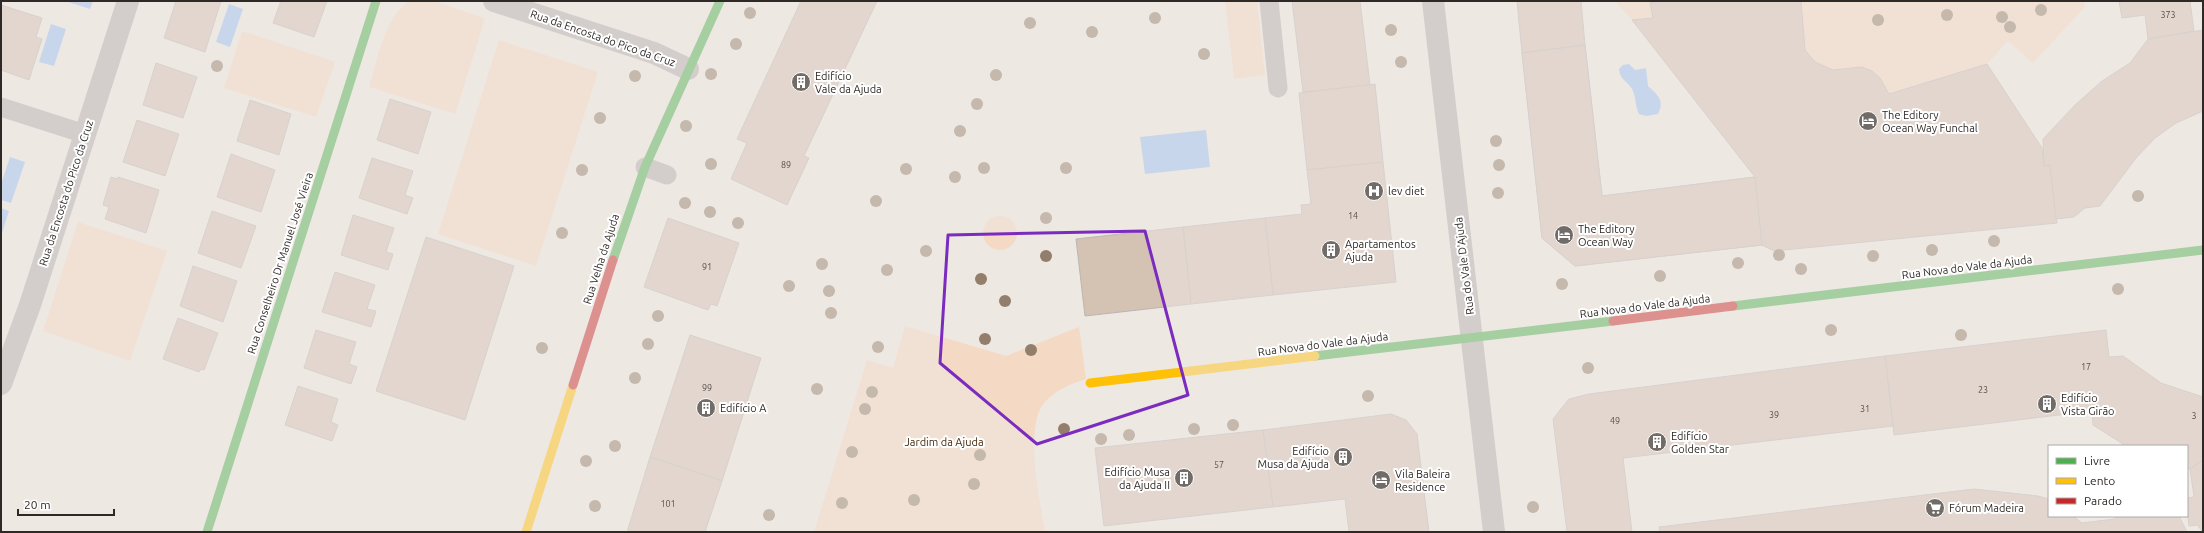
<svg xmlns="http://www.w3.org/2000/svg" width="2204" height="533" font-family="Ubuntu,sans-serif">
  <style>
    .green { fill: #f4d9c4 }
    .water { fill: #9ac2f5 }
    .building { fill: #d4c2b3; stroke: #bbb6b3 }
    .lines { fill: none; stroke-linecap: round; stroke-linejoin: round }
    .lane { stroke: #b2afad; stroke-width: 19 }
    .street { stroke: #b2afad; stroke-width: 22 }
    .fast { stroke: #4caf50; stroke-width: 9 }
    .slow { stroke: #ffc107; stroke-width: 9 }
    .jam { stroke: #c62828; stroke-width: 9 }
    .tree { fill: #927e6b }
    .marked { fill: none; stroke: #7b2cbf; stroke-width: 3; stroke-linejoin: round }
    .labels { text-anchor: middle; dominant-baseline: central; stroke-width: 4; stroke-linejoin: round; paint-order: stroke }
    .number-label { font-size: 9px; fill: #584f49 }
    .street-label { font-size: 11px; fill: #2e2926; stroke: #fff }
    .poi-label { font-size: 11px; fill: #2e2926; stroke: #fff; text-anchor: start }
    .park-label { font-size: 11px; fill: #462709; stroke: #fff }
  </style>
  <rect width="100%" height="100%" fill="#eee8e3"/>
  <g class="green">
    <path d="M409 1H434L484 18 481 32 455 114 369 87C378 59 384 18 409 1Z"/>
    <polygon points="1225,1 1257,1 1265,75 1234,79"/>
    <polygon points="1615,1 1658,1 1650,3 1653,18 1632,20"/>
    <polygon points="1801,1 2084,1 2085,7 2033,63 2008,41 1987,64 1889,94 1880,78 1872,71 1862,67 1833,70 1815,62 1805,50"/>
    <polygon points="242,31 335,62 316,117 224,88"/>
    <polygon points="499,40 598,72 536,266 438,234"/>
    <circle cx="1000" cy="233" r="17"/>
    <polygon points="78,222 167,251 130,361 43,331"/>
    <path d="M905 326 1006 356 1079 327 1086 379C1071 384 1055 390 1044 403 1024 427 1040 502 1045 532H814L867 360 893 368Z"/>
  </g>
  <g class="water">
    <polygon points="65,1 93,1 90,9"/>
    <polygon points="229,4 243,9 230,47 216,42"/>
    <polygon points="51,24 66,29 54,66 39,62"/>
    <path d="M1629 64 1635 70 1646 68 1648 86C1658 95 1665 101 1658 114L1646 116 1639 114C1635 106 1636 96 1632 89 1627 81 1620 80 1619 69L1623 65Z"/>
    <polygon points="1206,130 1210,167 1145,174 1140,137"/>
    <polygon points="10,157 25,162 11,203 1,200 1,184"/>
    <polygon points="1,208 9,211 1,236"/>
  </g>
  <g class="building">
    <polygon points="176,1 221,1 205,52 164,38"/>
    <polygon points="281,1 327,1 314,37 273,23"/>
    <polygon points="801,1 877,1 804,156 809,158 787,205 731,179 747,143 737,139"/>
    <polygon points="1292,1 1360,1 1370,85 1303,92"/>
    <polygon points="1517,1 1581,1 1585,45 1522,53"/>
    <polygon points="1658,1 1801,1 1805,50 1815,62 1833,70 1862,67 1872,71 1880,78 1889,94 1987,64 2042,148 2044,166 2050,165 2057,223 1774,251 1762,245 1575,266 1542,238 1522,53 1585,45 1602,196 1755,177 1632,20 1653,18 1650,3"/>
    <polygon points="2119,1 2190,1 2194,31 2148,39 2145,15 2122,18"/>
    <polygon points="1,5 42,18 36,37 42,39 29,80 1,70"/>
    <polygon points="2203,30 2203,111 2176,123 2155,138 2136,158 2100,206 2085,208 2074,217 2056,219 2050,165 2044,166 2043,139 2075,105 2102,81 2130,63 2148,39"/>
    <polygon points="1585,45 1602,196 1755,177 1762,245 1575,266 1542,238 1522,53"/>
    <polygon points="156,63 197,77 183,118 143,105"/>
    <polygon points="1375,84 1383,162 1307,170 1299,93"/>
    <polygon points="390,99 431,112 418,154 377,140"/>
    <polygon points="250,100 291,114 279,155 237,141"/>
    <polygon points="137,120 179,134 165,176 123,162"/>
    <polygon points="231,154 275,170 261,212 217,197"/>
    <polygon points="372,158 413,171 405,195 413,198 407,214 359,198"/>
    <polygon points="1383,162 1396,282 1273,295 1265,218 1302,214 1301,205 1311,204 1307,170"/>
    <polygon points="111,177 117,179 118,177 159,190 146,233 105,219 109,207 103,205"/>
    <polygon points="212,211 256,226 241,268 198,253"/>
    <polygon points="353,215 394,228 386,252 393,254 388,270 341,255"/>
    <polygon points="668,218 739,243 717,306 711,304 708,310 644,287"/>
    <polygon points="1265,218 1273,295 1191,304 1183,227"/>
    <polygon points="1183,227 1191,304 1085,316 1076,239"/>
    <polygon points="426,237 514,266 465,420 376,391"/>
    <polygon points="193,266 237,281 223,322 180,306"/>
    <polygon points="335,272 375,285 367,309 376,311 371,327 322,312"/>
    <polygon points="178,318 218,333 204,370 201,369 199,372 163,359"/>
    <polygon points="316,330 356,342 349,364 357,367 351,384 304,368"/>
    <polygon points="2106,330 2109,357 2123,356 2161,383 2203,397 2203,460 2190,469 2187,468 2187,446 2126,446 2093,425 2092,411 1894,435 1885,356"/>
    <polygon points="690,335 761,358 722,481 650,457"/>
    <polygon points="1885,356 1893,426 1623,458 1632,532 1567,532 1553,419 1569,399 1589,394"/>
    <polygon points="298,386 338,399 331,422 338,425 332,441 285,425"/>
    <polygon points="1391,414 1406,420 1417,434 1429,532 1349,532 1345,499 1273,507 1263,430"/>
    <polygon points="1263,430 1273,507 1104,526 1095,448"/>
    <polygon points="650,457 722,481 705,532 627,532"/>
    <polygon points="2203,460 2203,532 2197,525 2189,526 2187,510 2187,498 2194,497 2190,469"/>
    <polygon points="1974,489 2038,496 2049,499 2049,516 2073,516 2082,523 2114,519 2119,516 2179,516 2187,532 1660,532 1659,527"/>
  </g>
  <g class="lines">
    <g class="lane">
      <polyline points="1269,1 1278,88"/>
      <polyline points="1,107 85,134"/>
      <polyline points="645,167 667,175"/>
    </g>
    <g class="street">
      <polyline points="494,1 654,53 688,69"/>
      <polyline points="1433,1 1494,532"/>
      <polyline points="1,384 30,305 128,1"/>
    </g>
    <g class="fast">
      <polyline points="613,260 645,167 720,1"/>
      <polyline points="1733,306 2203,250"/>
      <polyline points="1315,356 1613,321"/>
      <polyline points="207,532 376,1"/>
    </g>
    <g class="slow">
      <polyline points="1090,383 1315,356"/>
      <polyline points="526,532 573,385"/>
    </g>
    <g class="jam">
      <polyline points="1613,321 1733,306"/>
      <polyline points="573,385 613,260"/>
    </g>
  </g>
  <g class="tree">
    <circle cx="2041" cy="10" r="6"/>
    <circle cx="750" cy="13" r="6"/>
    <circle cx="1947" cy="15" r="6"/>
    <circle cx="2002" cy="17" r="6"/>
    <circle cx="1155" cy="18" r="6"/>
    <circle cx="1878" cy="20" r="6"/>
    <circle cx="1030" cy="23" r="6"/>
    <circle cx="2010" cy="27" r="6"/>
    <circle cx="1391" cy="30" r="6"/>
    <circle cx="1092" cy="32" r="6"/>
    <circle cx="736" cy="44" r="6"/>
    <circle cx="1204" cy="54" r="6"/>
    <circle cx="1401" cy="62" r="6"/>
    <circle cx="217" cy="66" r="6"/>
    <circle cx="711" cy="74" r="6"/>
    <circle cx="996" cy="75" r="6"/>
    <circle cx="635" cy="76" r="6"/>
    <circle cx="977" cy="104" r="6"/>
    <circle cx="600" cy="118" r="6"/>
    <circle cx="686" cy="126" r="6"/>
    <circle cx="960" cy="131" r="6"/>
    <circle cx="1496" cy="141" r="6"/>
    <circle cx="711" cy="164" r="6"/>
    <circle cx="1499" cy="165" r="6"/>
    <circle cx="984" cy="168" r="6"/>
    <circle cx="1066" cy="168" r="6"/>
    <circle cx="906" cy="169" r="6"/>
    <circle cx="582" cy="170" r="6"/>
    <circle cx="955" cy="177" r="6"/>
    <circle cx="1498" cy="193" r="6"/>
    <circle cx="2138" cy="196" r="6"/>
    <circle cx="876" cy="201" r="6"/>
    <circle cx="685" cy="203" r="6"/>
    <circle cx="710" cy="212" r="6"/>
    <circle cx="1046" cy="218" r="6"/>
    <circle cx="738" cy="223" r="6"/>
    <circle cx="562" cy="233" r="6"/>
    <circle cx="1994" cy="241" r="6"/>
    <circle cx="1932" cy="250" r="6"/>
    <circle cx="926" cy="251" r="6"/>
    <circle cx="1779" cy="255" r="6"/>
    <circle cx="1046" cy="256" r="6"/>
    <circle cx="1873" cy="256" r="6"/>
    <circle cx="1738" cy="263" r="6"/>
    <circle cx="822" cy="264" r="6"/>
    <circle cx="1801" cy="269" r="6"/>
    <circle cx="887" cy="270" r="6"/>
    <circle cx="1660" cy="276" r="6"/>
    <circle cx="981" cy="279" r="6"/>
    <circle cx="1562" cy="284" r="6"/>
    <circle cx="789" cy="286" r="6"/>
    <circle cx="2118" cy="289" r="6"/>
    <circle cx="829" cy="291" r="6"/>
    <circle cx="1005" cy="301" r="6"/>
    <circle cx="831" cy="313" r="6"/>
    <circle cx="658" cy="316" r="6"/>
    <circle cx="1831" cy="330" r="6"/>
    <circle cx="1961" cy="335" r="6"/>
    <circle cx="985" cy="339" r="6"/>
    <circle cx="648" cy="344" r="6"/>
    <circle cx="878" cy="347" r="6"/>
    <circle cx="542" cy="348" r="6"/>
    <circle cx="1031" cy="350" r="6"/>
    <circle cx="1588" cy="368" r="6"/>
    <circle cx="635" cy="378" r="6"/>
    <circle cx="817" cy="389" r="6"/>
    <circle cx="872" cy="392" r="6"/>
    <circle cx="1368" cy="396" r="6"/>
    <circle cx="865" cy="409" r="6"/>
    <circle cx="1233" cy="425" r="6"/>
    <circle cx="1064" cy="429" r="6"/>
    <circle cx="1194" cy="429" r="6"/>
    <circle cx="1129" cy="435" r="6"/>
    <circle cx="1101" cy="439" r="6"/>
    <circle cx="615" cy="446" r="6"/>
    <circle cx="852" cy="452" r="6"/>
    <circle cx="980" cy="455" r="6"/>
    <circle cx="586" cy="461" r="6"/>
    <circle cx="974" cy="484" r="6"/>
    <circle cx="914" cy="500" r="6"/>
    <circle cx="842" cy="503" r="6"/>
    <circle cx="595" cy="506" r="6"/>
    <circle cx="1533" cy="507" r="6"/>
    <circle cx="769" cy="515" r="6"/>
  </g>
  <path d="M0 0H2204V533H0ZM1145 231 1188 395 1037 444 940 363 948 235Z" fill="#eee8e3" fill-opacity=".55" fill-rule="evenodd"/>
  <path class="marked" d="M1145 231 1188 395 1037 444 940 363 948 235Z"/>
  <defs>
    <g id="building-disc" transform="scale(1)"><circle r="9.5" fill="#716c68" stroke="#fff"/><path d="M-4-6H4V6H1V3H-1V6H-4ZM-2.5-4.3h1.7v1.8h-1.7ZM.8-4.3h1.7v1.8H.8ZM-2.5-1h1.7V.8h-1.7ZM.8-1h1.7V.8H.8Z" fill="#fff"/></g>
    <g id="hotel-disc" transform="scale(1)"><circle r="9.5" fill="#716c68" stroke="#fff"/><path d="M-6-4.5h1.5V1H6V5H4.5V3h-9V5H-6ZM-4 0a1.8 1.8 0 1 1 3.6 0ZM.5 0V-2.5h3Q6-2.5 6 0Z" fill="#fff"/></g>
    <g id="hospital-disc" transform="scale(1)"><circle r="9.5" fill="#716c68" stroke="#fff"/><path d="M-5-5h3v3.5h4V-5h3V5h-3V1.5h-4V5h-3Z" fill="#fff"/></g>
    <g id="supermarket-disc" transform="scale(1)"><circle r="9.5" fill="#716c68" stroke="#fff"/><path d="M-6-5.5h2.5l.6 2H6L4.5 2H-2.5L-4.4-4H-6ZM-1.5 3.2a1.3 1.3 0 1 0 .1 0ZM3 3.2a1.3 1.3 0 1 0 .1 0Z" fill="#fff"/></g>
  </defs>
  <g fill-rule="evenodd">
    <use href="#building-disc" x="801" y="82"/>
    <use href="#hotel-disc" x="1868" y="121"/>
    <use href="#hospital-disc" x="1374" y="191"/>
    <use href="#hotel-disc" x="1564" y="235"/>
    <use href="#building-disc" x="1331" y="250"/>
    <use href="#building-disc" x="2047" y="404"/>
    <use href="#building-disc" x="706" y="408"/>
    <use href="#building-disc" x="1657" y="442"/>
    <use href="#building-disc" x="1343" y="457"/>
    <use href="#building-disc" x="1184" y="478"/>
    <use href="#hotel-disc" x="1381" y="480"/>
    <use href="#supermarket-disc" x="1935" y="508"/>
  </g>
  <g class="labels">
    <g class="number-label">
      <text x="2168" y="15">373</text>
      <text x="786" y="165">89</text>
      <text x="1353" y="216">14</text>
      <text x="707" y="267">91</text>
      <text x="2086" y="367">17</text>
      <text x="707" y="388">99</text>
      <text x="1983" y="390">23</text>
      <text x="1865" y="409">31</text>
      <text x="1774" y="415">39</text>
      <text x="2194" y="416">3</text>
      <text x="1615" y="421">49</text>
      <text x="1219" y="465">57</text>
      <text x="668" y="504">101</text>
    </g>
    <g class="street-label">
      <text transform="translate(603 38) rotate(19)">Rua da Encosta do Pico da Cruz</text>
      <text transform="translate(66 193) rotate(-72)">Rua da Encosta do Pico da Cruz</text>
      <text transform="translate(601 259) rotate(-72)">Rua Velha da Ajuda</text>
      <text transform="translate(280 263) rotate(-72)">Rua Conselheiro Dr Manuel José Vieira</text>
      <text transform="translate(1464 266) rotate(-97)">Rua do Vale D'Ajuda</text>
      <text transform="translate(1967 267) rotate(-7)">Rua Nova do Vale da Ajuda</text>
      <text transform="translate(1645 306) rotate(-7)">Rua Nova do Vale da Ajuda</text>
      <text transform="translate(1323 344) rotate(-7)">Rua Nova do Vale da Ajuda</text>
    </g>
    <g class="poi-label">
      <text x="815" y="76">Edifício<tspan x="815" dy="13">Vale da Ajuda</tspan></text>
      <text x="1882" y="115">The Editory<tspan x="1882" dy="13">Ocean Way Funchal</tspan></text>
      <text x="1388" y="191">lev diet</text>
      <text x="1578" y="229">The Editory<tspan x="1578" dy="13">Ocean Way</tspan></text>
      <text x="1345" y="244">Apartamentos<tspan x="1345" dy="13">Ajuda</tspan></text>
      <text x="2061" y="398">Edifício<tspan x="2061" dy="13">Vista Girão</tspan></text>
      <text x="720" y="408">Edifício A</text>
      <text x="1671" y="436">Edifício<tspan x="1671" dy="13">Golden Star</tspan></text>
      <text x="1329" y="451" text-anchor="end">Edifício<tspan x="1329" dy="13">Musa da Ajuda</tspan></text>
      <text x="1170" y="472" text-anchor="end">Edifício Musa<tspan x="1170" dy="13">da Ajuda II</tspan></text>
      <text x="1395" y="474">Vila Baleira<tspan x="1395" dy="13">Residence</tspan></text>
      <text x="1949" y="508">Fórum Madeira</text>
    </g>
    <g class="park-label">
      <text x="944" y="442">Jardim da Ajuda</text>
    </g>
  </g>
  <rect width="2204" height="533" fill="none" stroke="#2e2926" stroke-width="4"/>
  <rect x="2048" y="445" width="140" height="72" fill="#ffffff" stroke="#aba9a8"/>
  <rect x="2056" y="458" width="20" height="6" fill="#4caf50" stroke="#aba9a8"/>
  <text x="2084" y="465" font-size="12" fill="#2e2926">Livre</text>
  <rect x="2056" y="478" width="20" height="6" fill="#ffc107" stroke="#aba9a8"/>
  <text x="2084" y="485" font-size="12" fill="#2e2926">Lento</text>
  <rect x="2056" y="498" width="20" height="6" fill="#c62828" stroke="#aba9a8"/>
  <text x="2084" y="505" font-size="12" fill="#2e2926">Parado</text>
  <path d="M18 509v6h96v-6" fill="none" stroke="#2e2926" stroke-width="2"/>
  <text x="24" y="509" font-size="12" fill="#2e2926" stroke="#ffffff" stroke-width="3" paint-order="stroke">20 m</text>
</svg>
